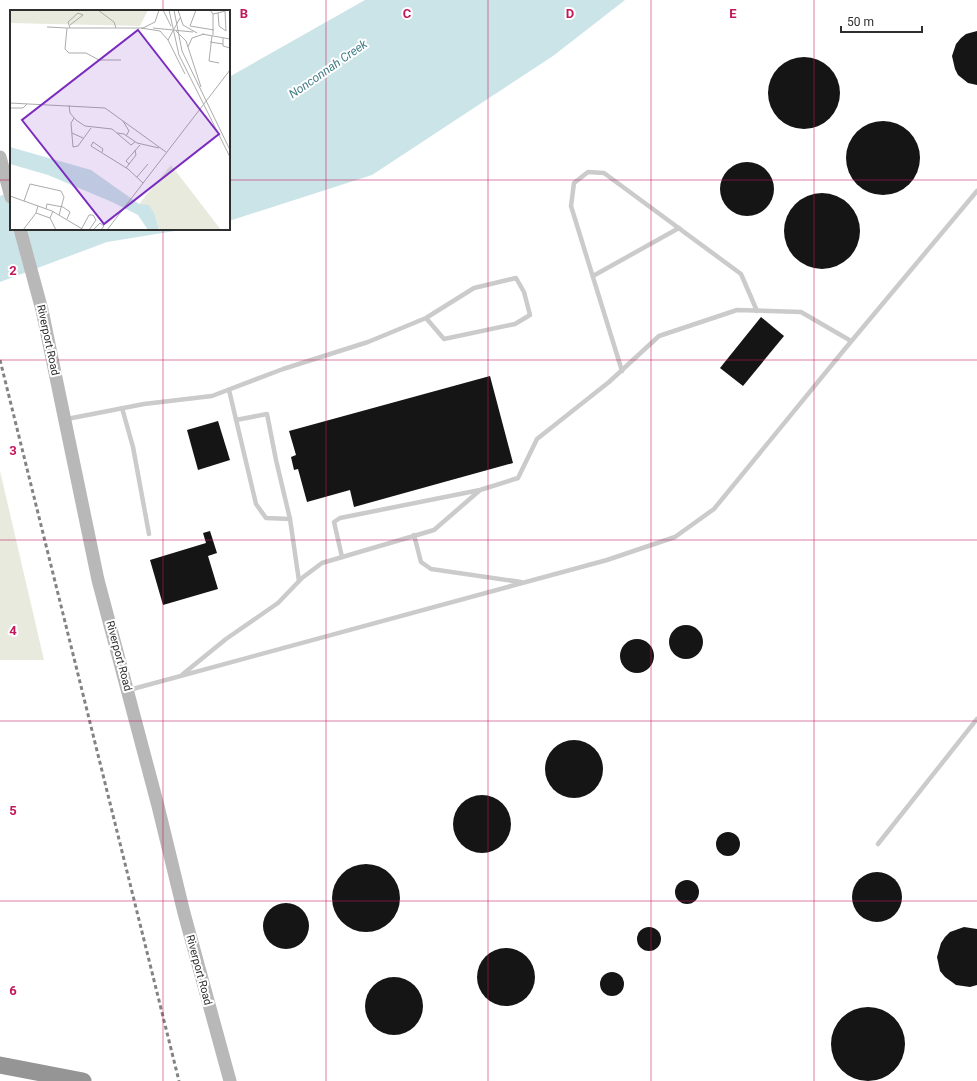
<svg xmlns="http://www.w3.org/2000/svg" width="977" height="1081" font-family="Roboto,sans-serif">
  <style>
    .green { fill: #e7eadd }
    .water { fill: #cbe4e8 }
    .building { fill: #151515 }
    .lines { fill: none; stroke-linecap: round; stroke-linejoin: round }
    .lane { stroke: #cbcbcb; stroke-width: 4.5 }
    .secondary { stroke: #b8b8b8; stroke-width: 13 }
    .highway { stroke: #959595; stroke-width: 17 }
    .rail { stroke: #838383; stroke-width: 3; stroke-dasharray: 4 3; stroke-linecap: butt }
    .grid { fill: none; stroke: #c2185b; stroke-width: 1; stroke-opacity: 0.55 }
    .labels { text-anchor: middle; dominant-baseline: central; stroke-width: 4; stroke-linejoin: round; paint-order: stroke }
    .street-label { font-size: 11px; fill: #2e2e2e; stroke: #fff }
    .water-label { font-size: 12px; font-style: italic; fill: #447e88; stroke: #fff }
    .inset-road { fill: none; stroke: #ababab; stroke-width: 1 }
    .view { fill: #7b2cbf; fill-opacity: 0.15; stroke: #7b2cbf; stroke-width: 2 }
    .inset-edge { fill: none; stroke: #2e2e2e; stroke-width: 2 }
    .grid-label { font-size: 13px; text-anchor: middle; font-weight: bold; fill: #c2185b; stroke: #fff; stroke-width: 4; stroke-linejoin: round; paint-order: stroke }
  </style>
  <rect width="100%" height="100%" fill="#fff"/>
  <polygon class="green" points="0,471 44,660 0,660"/>
  <g class="water">
    <polygon points="365,0 625,0 553,56 372,175 229,221 229,77"/>
    <polygon points="11,191 11,229 187,229 107,242 0,282 0,196"/>
  </g>
  <g class="building">
    <polygon points="977,31 977,85 968,83 958,75 955,69 952,56 956,44 961,38 966,34"/>
    <circle cx="804" cy="93" r="36"/>
    <circle cx="883" cy="158" r="37"/>
    <circle cx="747" cy="189" r="27"/>
    <circle cx="822" cy="231" r="38"/>
    <polygon points="761,317 784,336 743,386 720,368"/>
    <polygon points="490,376 513,463 354,507 350,490 307,502 298,469 294,470 291,457 296,455 289,431"/>
    <polygon points="218,421 230,460 198,470 187,430"/>
    <polygon points="210,531 217,553 208,556 218,589 163,605 150,560 206,543 203,533"/>
    <circle cx="686" cy="642" r="17"/>
    <circle cx="637" cy="656" r="17"/>
    <circle cx="574" cy="769" r="29"/>
    <circle cx="482" cy="824" r="29"/>
    <circle cx="728" cy="844" r="12"/>
    <circle cx="366" cy="898" r="34"/>
    <circle cx="877" cy="897" r="25"/>
    <circle cx="687" cy="892" r="12"/>
    <circle cx="286" cy="926" r="23"/>
    <circle cx="649" cy="939" r="12"/>
    <polygon points="964,927 977,929 977,985 970,987 956,985 945,977 940,971 937,957 941,943 945,937 950,932"/>
    <circle cx="506" cy="977" r="29"/>
    <circle cx="612" cy="984" r="12"/>
    <circle cx="394" cy="1006" r="29"/>
    <circle cx="868" cy="1044" r="37"/>
  </g>
  <g class="lines">
    <g class="lane">
      <polyline points="593,276 679,228"/>
      <polyline points="622,371 571,206 574,183 588,172 604,173 741,274 757,311"/>
      <polyline points="229,390 256,504 266,518 290,519"/>
      <polyline points="122,408 133,447 149,534"/>
      <polyline points="67,419 144,404 212,396 283,369 368,342 426,318 474,288 516,278 524,292 530,315 515,324 444,339 426,318"/>
      <polyline points="236,420 267,414 276,460 290,519 299,581"/>
      <polyline points="414,535 421,562 431,569 521,582"/>
      <polyline points="342,557 334,522 340,518 480,490 518,478 537,439 609,382 659,336 737,310 801,312 851,341"/>
      <polyline points="183,674 226,639 278,603 302,578 322,563 434,530 479,491"/>
      <polyline points="129,690 607,560 675,537 714,509 844,350 977,191"/>
      <polyline points="878,844 977,719"/>
    </g>
    <g class="secondary">
      <polyline points="0,157 11,197"/>
      <polyline points="20,229 42,310 98,580 158,806 184,913 230,1081"/>
    </g>
    <polyline class="highway" points="0,1065 83,1081"/>
    <polyline class="rail" points="0,360 179,1081"/>
  </g>
  <path class="grid" d="M163 0V11M326 0V1081M488 0V1081M651 0V1081M814 0V1081M0 180H11M229 180H977M163 229V1081M0 360H977M0 540H977M0 721H977M0 901H977"/>
  <g class="labels">
    <g class="street-label">
      <text transform="translate(48 340) rotate(78)">Riverport Road</text>
      <text transform="translate(119 656) rotate(75)">Riverport Road</text>
      <text transform="translate(199 970) rotate(75)">Riverport Road</text>
    </g>
    <g class="water-label">
      <text transform="translate(328 69) rotate(-35)">Nonconnah Creek</text>
    </g>
  </g>
  <g transform="translate(10 10)">
    <rect width="220" height="220" fill="#fff"/>
    <path d="M0 0H138L130 16 0 13ZM161 155 211 220H149L145 205 129 194Z" fill="#e7eadd"/>
    <path d="M0 137 81 160 129 194 139 195 145 205 149 220H138L128 205 102 192 38 165 0 154Z" fill="#cbe4e8"/>
    <path class="inset-road" d="M88 0 104 12 106 18M153 0 161 16M159 0 169 45 220 147M164 0 172 41 220 140M168 0 173 15 187 23M186 0 180 16 204 20M200 0 203 4V25M203 4 208 3 209 16 216 21 215 1 208 3M170 8 158 30 175 64M37 17 57 18 55 39 59 43H76L89 50H111M57 18H133M60 18 58 12 68 3 73 5 60 15M131 18 150 21 158 30M133 18 145 12 149 0M143 18 183 22M166 21 176 31 191 77M192 24 220 29M202 26 199 51 209 53M213 28V36L220 38M200 32 213 34M178 37 182 28 194 24M0 93 95 98 156 142M59 95 60 103 66 110 75 116 102 119 121 135 125 132M0 98H13L17 94M64 108 61 113 63 137 68 136 81 118M113 111 119 121 116 126M62 123 73 128M107 123 114 124 127 133 149 138M92 142 93 139 83 132 81 136 118 159 133 173M119 154 116 151 130 135M116 158 126 145 125 140M127 167 138 154M0 186 42 201 74 220M14 191 20 174 51 181 54 187 49 205M28 196 26 203 40 208 43 201M36 199 37 194 53 197 60 202 57 209M40 208 46 220M72 218 79 205H83L86 210 79 220M13 220 26 203M83 220 90 213 94 216 91 220M97 220 220 60"/>
    <path class="view" d="M128 20 209 124 94 214 12 110Z"/>
    <rect width="220" height="220" class="inset-edge"/>
  </g>
  <g class="grid-label">
    <text x="244" y="18">B</text>
    <text x="407" y="18">C</text>
    <text x="570" y="18">D</text>
    <text x="733" y="18">E</text>
    <text x="13" y="275">2</text>
    <text x="13" y="455">3</text>
    <text x="13" y="635">4</text>
    <text x="13" y="815">5</text>
    <text x="13" y="995">6</text>
  </g>
  <path d="M841 26v6h81v-6" fill="none" stroke="#2e2e2e" stroke-width="2"/>
  <text x="847" y="26" font-size="12" fill="#2e2e2e" stroke="#ffffff" stroke-width="3" paint-order="stroke">50 m</text>
</svg>
